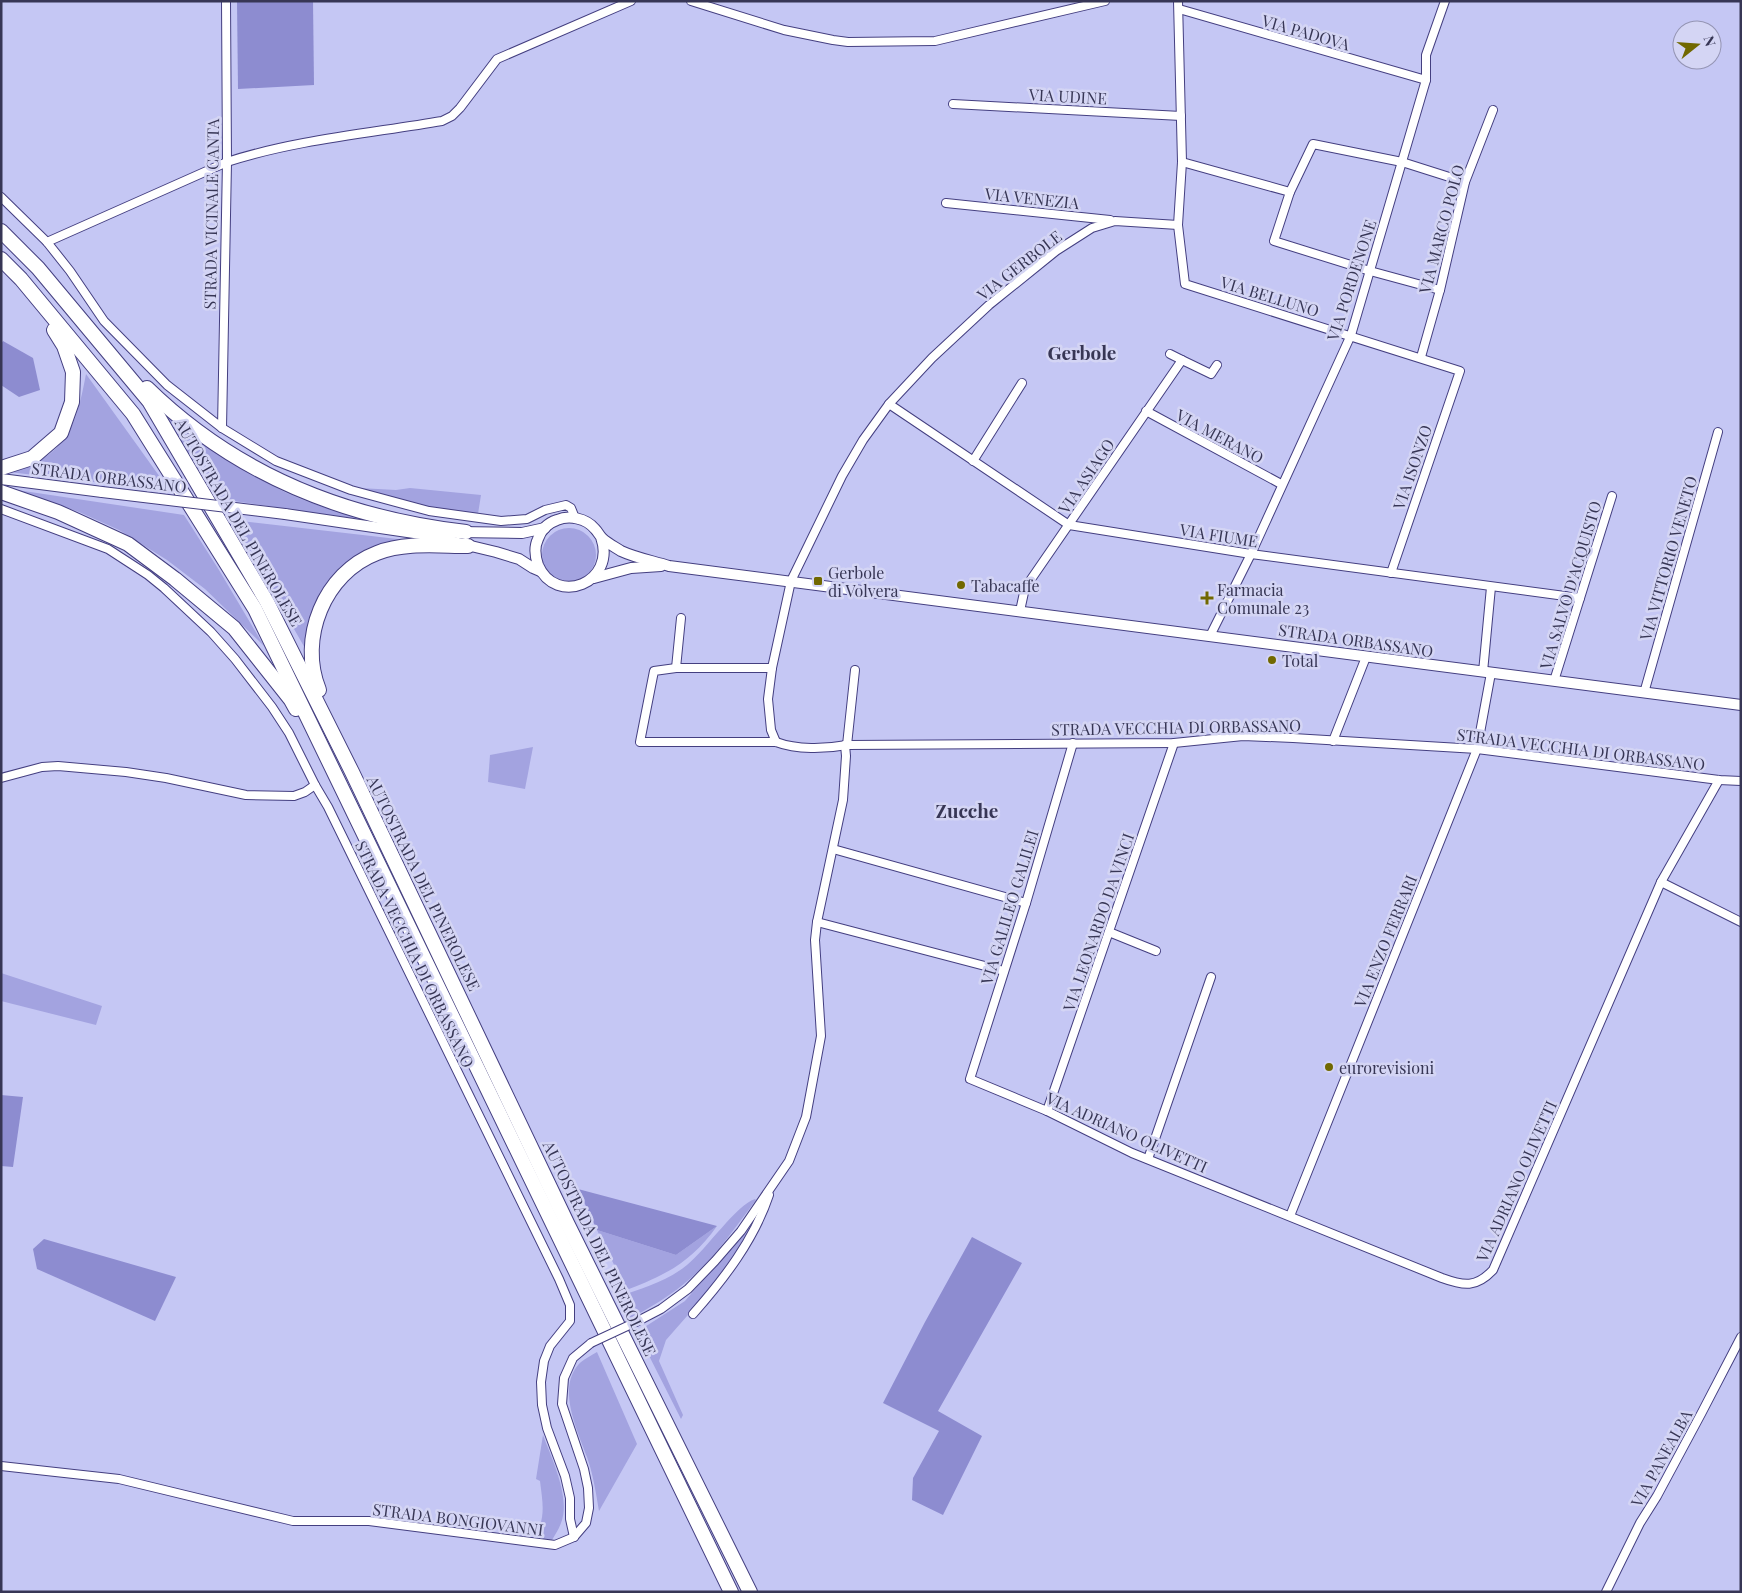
<svg xmlns="http://www.w3.org/2000/svg" width="1742" height="1593" font-family="'Playfair Display',serif">
  <style>
    .green { fill: #a3a3e0 }
    .forest { fill: #8d8cd0 }
    .lines { fill: none; stroke-linecap: round; stroke-linejoin: round }
    .street-casing { stroke: #443f80; stroke-width: 10 }
    .secondary-casing { stroke: #443f80; stroke-width: 12 }
    .highway-casing { stroke: #443f80; stroke-width: 16 }
    .street { stroke: #fff; stroke-width: 8 }
    .secondary { stroke: #fff; stroke-width: 10 }
    .highway { stroke: #fff; stroke-width: 14 }
    .street-bridge-casing { stroke: #443f80; stroke-width: 10; stroke-linecap: butt }
    .secondary-bridge-casing { stroke: #443f80; stroke-width: 12; stroke-linecap: butt }
    .street-bridge { stroke: #fff; stroke-width: 8 }
    .secondary-bridge { stroke: #fff; stroke-width: 10 }
    .poi-dot { fill: #716800; stroke: #d4d5f4; stroke-width: 2 }
    .labels { text-anchor: middle; dominant-baseline: central; stroke-width: 5; stroke-linejoin: round; paint-order: stroke }
    .street-label { font-size: 16px; fill: #373655; stroke: #d4d5f4 }
    .poi-label { font-size: 16px; fill: #373655; stroke: #d4d5f4; text-anchor: start }
    .quarter-label { font-size: 19px; font-weight: bold; fill: #373655; stroke: #d4d5f4 }
  </style>
  <rect width="100%" height="100%" fill="#c5c7f4"/>
  <g class="green">
    <path d="M86 374 170 491 9 472C19 468 30 466 39 461 73 442 79 410 86 374Z"/>
    <path d="M168 417C200 442 234 466 271 485 300 501 333 510 365 520L220 499 166 419Z"/>
    <path d="M359 488 396 490 410 488 481 495 478 514C437 509 397 503 359 488Z"/>
    <polygon points="17,490 184,515 219,570 264,646 205,589 167,560 119,530 79,512"/>
    <polygon points="232,520 406,540 345,567 306,650"/>
    <circle cx="569" cy="555" r="27"/>
    <polygon points="533,747 525,789 488,782 490,755"/>
    <polygon points="1,973 102,1006 96,1025 1,1001"/>
    <path d="M755 1199 756 1200C736 1226 717 1255 692 1277 672 1295 650 1308 627 1320L618 1297C642 1288 666 1282 687 1265 706 1250 736 1205 755 1199Z"/>
    <polygon points="749,1225 752,1226 716,1283 666,1340 659,1361 683,1415 681,1419 637,1332 685,1301"/>
    <path d="M717 1226C692 1261 668 1274 629 1289L624 1285 597 1230 676 1255Z"/>
    <path d="M597 1352 637 1444 599 1511C596 1493 593 1474 587 1457 578 1431 555 1386 581 1362 586 1358 592 1355 597 1352Z"/>
    <path d="M543 1435C552 1459 571 1498 561 1523 559 1529 555 1535 552 1540L534 1539C546 1517 543 1505 540 1481L536 1479Z"/>
  </g>
  <g class="forest">
    <polygon points="237,1 313,1 314,85 238,89"/>
    <polygon points="3,341 33,358 40,390 19,397 1,385 1,344"/>
    <polygon points="1,1095 23,1097 13,1167 1,1166"/>
    <polygon points="578,1189 717,1226 676,1255 597,1230"/>
    <polygon points="972,1237 1022,1263 938,1411 982,1436 943,1515 912,1500 913,1478 939,1431 883,1403 925,1322"/>
    <polygon points="44,1239 176,1277 155,1321 37,1269 33,1249"/>
  </g>
  <g class="lines">
    <g class="street-casing">
      <g id="street">
        <polyline points="691,1 784,30 833,40 848,42 935,41 1105,1"/>
        <polyline points="1178,1 1182,162 1178,225 1185,284 1460,371 1391,573"/>
        <polyline points="1179,9 1426,80"/>
        <polyline points="953,104 1181,116"/>
        <polyline points="1182,162 1290,192 1274,241 1370,271 1440,290"/>
        <polyline points="1290,192 1313,144 1402,162 1465,182"/>
        <polyline points="1,197 47,242 70,271 104,321 167,385 222,428 276,461 351,490 429,511 501,521 527,519 545,510 566,505 571,508 575,518"/>
        <polyline points="946,203 1110,220"/>
        <path d="M47 242 227 162C294 140 372 133 442 121L452 116 460 108 497 59 631 1"/>
        <polyline points="1421,357 1440,290 1465,182 1493,110"/>
        <polyline points="1182,360 1211,374 1217,365"/>
        <polyline points="889,404 1069,525 1251,554 1580,598"/>
        <polyline points="1146,411 1281,484"/>
        <polyline points="222,428 227,162 226,1"/>
        <polyline points="973,461 1022,383"/>
        <polyline points="1,509 108,549 148,575 164,588 211,632 235,659 272,707 289,733 315,785 328,807 559,1279 570,1305 570,1321 550,1346 544,1361 541,1382 542,1405 547,1428 565,1476 570,1498 570,1519 574,1537"/>
        <polyline points="1020,611 1025,588 1182,360 1170,354"/>
        <polyline points="1210,636 1251,554 1351,335 1426,80 1426,55 1445,1"/>
        <polyline points="676,668 681,618"/>
        <path d="M772 668H676L654 671 640 742H776C797 750 825 749 847 745L1174 743 1243 736 1293 738 1477 749 1719 780 1741 781"/>
        <polyline points="1483,672 1491,587"/>
        <polyline points="1554,681 1612,496"/>
        <polyline points="1644,693 1718,432"/>
        <polyline points="1333,741 1366,657"/>
        <polyline points="776,742 771,730 768,699 772,668 791,581 842,476 863,440 889,404 932,358 989,305 1056,251 1092,228 1115,221 1178,225"/>
        <path d="M1073 743 1026 903 970 1079 1047 1111 1132 1153 1442 1278C1464 1286 1476 1288 1493 1270L1661 882 1719 780"/>
        <polyline points="847,745 855,670"/>
        <polyline points="1,778 42,767 58,766 126,772 166,778 246,795 294,796 305,792 315,785"/>
        <polyline points="833,849 1026,903"/>
        <polyline points="1661,882 1741,922"/>
        <polyline points="817,922 1004,971"/>
        <polyline points="1109,932 1156,951"/>
        <polyline points="1047,1111 1174,743"/>
        <polyline points="1148,1159 1211,977"/>
        <polyline points="1290,1216 1477,749 1491,673"/>
        <path d="M693 1314C724 1279 754 1240 769 1195"/>
        <polyline points="636,1322 661,1309 688,1289 715,1261 741,1231 789,1161 806,1117 821,1036 815,940 817,922 843,800 846,756 845,745"/>
        <polyline points="1,1466 119,1479 293,1521 369,1521 555,1545 574,1537 586,1523 589,1508 588,1488 584,1469 562,1404 564,1378 573,1358 591,1343"/>
        <polyline points="1606,1592 1640,1523 1657,1496 1701,1414 1741,1337"/>
      </g>
    </g>
    <g class="secondary-casing">
      <g id="secondary">
        <polyline points="1,479 102,492"/>
        <polyline points="285,514 421,534 496,552 519,559 533,568 540,571"/>
        <polyline points="459,532 522,533 545,528"/>
        <path d="M601 537C617 583 556 607 538 565 535 556 534 547 538 539 541 530 548 523 557 520 569 515 586 518 595 529 598 532 599 535 602 538 607 543 615 547 621 551 636 558 653 561 669 566L1741 705"/>
        <polyline points="594,578 631,568 661,566"/>
      </g>
    </g>
    <g class="highway-casing">
      <g id="highway">
        <polyline points="1,231 38,268 149,401 267,602 352,772 567,1223 750,1592"/>
        <polyline points="1,259 21,279 133,414 255,609 731,1592"/>
        <path d="M147 388C236 475 344 518 466 532"/>
        <polyline points="1,468 32,458 61,433 72,402 73,372 64,346 54,330"/>
        <polyline points="1,492 58,512 128,544 175,579 234,628 291,700 296,709"/>
        <path d="M319 690C298 639 324 573 377 553 405 542 438 546 468 546"/>
      </g>
    </g>
    <use href="#street" class="street"/>
    <use href="#secondary" class="secondary"/>
    <use href="#highway" class="highway"/>
    <g class="street-bridge-casing">
      <polyline id="street-bridge" points="591,1343 636,1322"/>
    </g>
    <g class="secondary-bridge-casing">
      <polyline id="secondary-bridge" points="102,492 285,514"/>
    </g>
    <use href="#street-bridge" class="street-bridge"/>
    <use href="#secondary-bridge" class="secondary-bridge"/>
  </g>
  <g class="poi-dot">
    <rect x="813" y="576" width="10" height="10" rx="2.5"/>
    <circle cx="961" cy="585" r="5"/>
    <path d="M1204.5 590.5h5v5h5v5h-5v5h-5v-5h-5v-5h5z"/>
    <circle cx="1272" cy="660" r="5"/>
    <circle cx="1329" cy="1067" r="5"/>
  </g>
  <g class="labels">
    <g class="street-label">
      <text transform="translate(1306 32) rotate(16)">VIA PADOVA</text>
      <text transform="translate(1068 96) rotate(3)">VIA UDINE</text>
      <text transform="translate(1032 198) rotate(6)">VIA VENEZIA</text>
      <text transform="translate(211 214) rotate(-89)">STRADA VICINALE CANTA</text>
      <text transform="translate(1441 229) rotate(-75)">VIA MARCO POLO</text>
      <text transform="translate(1019 265) rotate(-38)">VIA GERBOLE</text>
      <text transform="translate(1351 280) rotate(-72)">VIA PORDENONE</text>
      <text transform="translate(1270 296) rotate(17)">VIA BELLUNO</text>
      <text transform="translate(1220 436) rotate(28)">VIA MERANO</text>
      <text transform="translate(1412 467) rotate(-71)">VIA ISONZO</text>
      <text transform="translate(1086 476) rotate(-56)">VIA ASIAGO</text>
      <text transform="translate(109 477) rotate(7)">STRADA ORBASSANO</text>
      <text transform="translate(239 522) rotate(60)">AUTOSTRADA DEL PINEROLESE</text>
      <text transform="translate(1219 535) rotate(9)">VIA FIUME</text>
      <text transform="translate(1668 558) rotate(-74)">VIA VITTORIO VENETO</text>
      <text transform="translate(1570 585) rotate(-73)">VIA SALVO D'ACQUISTO</text>
      <text transform="translate(1356 640) rotate(8)">STRADA ORBASSANO</text>
      <text transform="translate(1176 727) rotate(-1)">STRADA VECCHIA DI ORBASSANO</text>
      <text transform="translate(1581 749) rotate(7)">STRADA VECCHIA DI ORBASSANO</text>
      <text transform="translate(424 883) rotate(64)">AUTOSTRADA DEL PINEROLESE</text>
      <text transform="translate(1009 907) rotate(-73)">VIA GALILEO GALILEI</text>
      <text transform="translate(1098 922) rotate(-71)">VIA LEONARDO DA VINCI</text>
      <text transform="translate(1385 941) rotate(-68)">VIA ENZO FERRARI</text>
      <text transform="translate(415 954) rotate(64)">STRADA VECCHIA DI ORBASSANO</text>
      <text transform="translate(1127 1132) rotate(24)">VIA ADRIANO OLIVETTI</text>
      <text transform="translate(1516 1181) rotate(-66)">VIA ADRIANO OLIVETTI</text>
      <text transform="translate(600 1248) rotate(64)">AUTOSTRADA DEL PINEROLESE</text>
      <text transform="translate(1661 1458) rotate(-61)">VIA PANEALBA</text>
      <text transform="translate(458 1519) rotate(7)">STRADA BONGIOVANNI</text>
    </g>
    <g class="poi-label">
      <text x="828" y="572">Gerbole<tspan x="828" dy="18">di Volvera</tspan></text>
      <text x="971" y="585">Tabacaffe</text>
      <text x="1217" y="589">Farmacia<tspan x="1217" dy="18">Comunale 23</tspan></text>
      <text x="1282" y="660">Total</text>
      <text x="1339" y="1067">eurorevisioni</text>
    </g>
    <g class="quarter-label">
      <text x="1082" y="352">Gerbole</text>
      <text x="967" y="810">Zucche</text>
    </g>
  </g>
  <rect width="1742" height="1593" fill="none" stroke="#373655" stroke-width="5"/>
  <g transform="translate(1697 45) rotate(73)"><circle r="24" fill="#d4d5f4" stroke="#9595b4"/>
  <path d="M0-4L9 19L0 12L-9 19Z" fill="#716800"/>
  <text y="-8" font-size="14" font-weight="bold" text-anchor="middle" fill="#373655">N</text>
  </g>
</svg>
